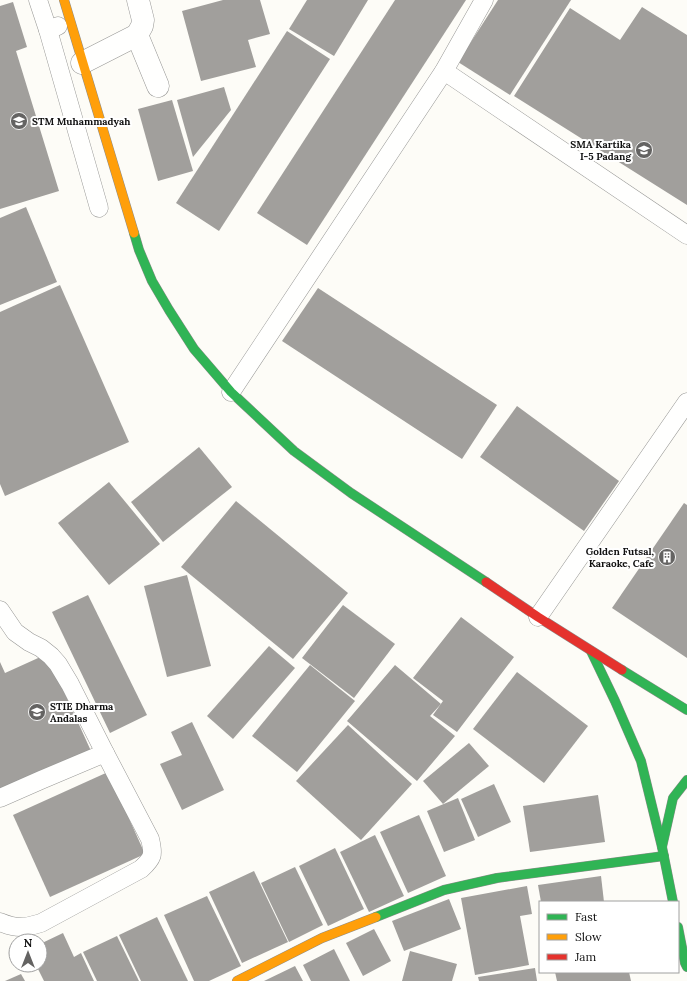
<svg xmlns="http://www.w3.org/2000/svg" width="687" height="981" font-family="Lora,serif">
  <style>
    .building { fill: #a19f9c }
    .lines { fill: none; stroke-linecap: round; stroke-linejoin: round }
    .lane-casing { stroke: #979795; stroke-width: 19 }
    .street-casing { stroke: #979795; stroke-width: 23 }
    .fast-casing { stroke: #8e8d8b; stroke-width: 10 }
    .slow-casing { stroke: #8e8d8b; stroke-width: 10 }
    .jam-casing { stroke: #8e8d8b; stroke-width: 10 }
    .lane { stroke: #fffffe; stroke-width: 18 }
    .street { stroke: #fffffe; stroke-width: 22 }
    .fast { stroke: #30b455; stroke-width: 9 }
    .slow { stroke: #ff9f0a; stroke-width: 9 }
    .jam { stroke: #e5322d; stroke-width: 9 }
    .labels { text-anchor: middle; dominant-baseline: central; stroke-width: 4; stroke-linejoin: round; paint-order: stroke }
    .poi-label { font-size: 10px; font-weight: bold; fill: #111; stroke: #fff; text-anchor: start }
  </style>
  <rect width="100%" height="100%" fill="#fdfcf7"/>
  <g class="building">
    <polygon points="223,0 260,0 270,34 248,40 256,67 201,81 182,11"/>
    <polygon points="307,0 368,0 334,56 289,29"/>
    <polygon points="395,0 466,0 307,245 257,213"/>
    <polygon points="498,0 571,0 510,95 458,62"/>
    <polygon points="13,2 27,47 16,51 59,191 0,209 0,6"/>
    <polygon points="642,7 687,35 687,205 514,96 570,8 620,40"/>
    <polygon points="287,31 330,59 219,231 176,203"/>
    <polygon points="224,87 231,110 193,157 177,100"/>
    <polygon points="172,100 193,171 158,181 138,109"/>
    <polygon points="26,207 57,282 0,305 0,218"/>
    <polygon points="60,285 129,442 5,496 0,484 0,312"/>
    <polygon points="318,288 497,405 462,459 282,341"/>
    <polygon points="517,406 619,481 584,531 480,457"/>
    <polygon points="199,447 232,487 163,542 131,502"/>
    <polygon points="109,482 160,544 109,585 58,523"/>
    <polygon points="236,501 348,593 293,659 181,567"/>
    <polygon points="684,503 687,505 687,658 612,608"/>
    <polygon points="187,575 211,666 167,677 144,586"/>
    <polygon points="88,595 147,715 110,733 52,612"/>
    <polygon points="343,605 395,644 354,698 302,658"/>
    <polygon points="461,617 514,657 457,732 433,715 443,701 413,678"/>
    <polygon points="269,646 295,668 233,739 207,716"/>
    <polygon points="47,654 91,751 0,792 0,662 5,673"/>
    <polygon points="310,665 355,701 297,772 252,736"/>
    <polygon points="395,665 441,704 430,716 455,736 417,781 347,721"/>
    <polygon points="517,672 588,726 544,783 473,729"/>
    <polygon points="192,722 224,790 182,810 160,764 182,755 171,732"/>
    <polygon points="348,725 412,784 361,840 296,781"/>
    <polygon points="469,743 489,766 443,804 423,781"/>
    <polygon points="108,772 145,854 50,897 13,815"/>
    <polygon points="494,784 511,822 478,837 461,799"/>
    <polygon points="598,795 605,842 530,852 523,806"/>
    <polygon points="458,798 475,840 444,852 427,811"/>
    <polygon points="419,815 446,876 408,893 380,832"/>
    <polygon points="375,835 404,896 369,912 340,852"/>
    <polygon points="335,848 364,909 328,926 299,866"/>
    <polygon points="295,867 323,925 289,942 261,883"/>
    <polygon points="254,871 288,942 242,963 209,892"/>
    <polygon points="601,876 604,902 541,902 538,885"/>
    <polygon points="527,886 532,914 520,916 529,965 475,975 461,898"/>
    <polygon points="207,896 241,966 209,981 194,981 164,915"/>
    <polygon points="449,899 461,929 404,951 392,921"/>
    <polygon points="157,917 188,981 141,981 119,935"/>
    <polygon points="374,929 391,961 363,976 346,943"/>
    <polygon points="63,933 74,957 81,953 94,981 44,981 36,965 40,965 40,944"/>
    <polygon points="117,936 139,981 97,981 83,952"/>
    <polygon points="334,949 350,981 311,981 303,965"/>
    <polygon points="410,951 457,964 452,981 402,981"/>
    <polygon points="295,966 303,981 264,981"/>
    <polygon points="535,968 537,981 479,981 478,977"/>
    <polygon points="555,972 629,972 631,981 557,981"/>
    <polygon points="21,974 25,981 5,981"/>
  </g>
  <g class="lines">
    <g class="lane-casing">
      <g id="lane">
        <polyline points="38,0 48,30 58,26"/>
        <polyline points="48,30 99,208"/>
        <polyline points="444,71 687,235"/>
        <polyline points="231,392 444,71 484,0"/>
        <path d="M0 610 15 632 29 642 41 648 51 656 58 664 70 684 105 753 150 839C154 855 153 858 141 869L41 923C24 928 17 929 0 922"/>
        <polyline points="538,617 687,402"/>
        <polyline points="0,798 41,780 105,753"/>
      </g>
    </g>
    <g class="street-casing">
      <g id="street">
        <polyline points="137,35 158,86"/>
        <polyline points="82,63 137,35 142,26 143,20 138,0"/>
      </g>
    </g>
    <g class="fast-casing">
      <g id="fast">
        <polyline points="134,233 139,250 152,281 169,310 194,349 231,392 294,451 351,493 486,582"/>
        <polyline points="591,651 615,701 641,761 662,847"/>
        <polyline points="622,670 687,710"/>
        <polyline points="673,902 662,847 673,798 687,780"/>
        <polyline points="376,917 444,890 497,878 664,856"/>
        <polyline points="678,927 685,963 687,967"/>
      </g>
    </g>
    <g class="slow-casing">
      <g id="slow">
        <polyline points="64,0 134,233"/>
        <polyline points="237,981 322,938 376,917"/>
      </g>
    </g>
    <g class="jam-casing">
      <polyline id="jam" points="486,582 538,617 622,670"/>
    </g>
    <use href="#lane" class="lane"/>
    <use href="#street" class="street"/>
    <use href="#fast" class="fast"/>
    <use href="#slow" class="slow"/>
    <use href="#jam" class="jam"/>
  </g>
  <defs>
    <g id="school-disc" transform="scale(0.9)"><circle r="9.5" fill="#646362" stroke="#fff"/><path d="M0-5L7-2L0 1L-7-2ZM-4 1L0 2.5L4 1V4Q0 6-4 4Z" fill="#fff"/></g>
    <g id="building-disc" transform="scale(0.9)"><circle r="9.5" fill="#646362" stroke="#fff"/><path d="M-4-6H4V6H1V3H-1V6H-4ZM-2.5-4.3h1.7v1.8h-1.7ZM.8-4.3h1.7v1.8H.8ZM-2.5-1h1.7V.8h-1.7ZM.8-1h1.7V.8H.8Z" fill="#fff"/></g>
    <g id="university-disc" transform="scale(0.9)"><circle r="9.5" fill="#646362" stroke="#fff"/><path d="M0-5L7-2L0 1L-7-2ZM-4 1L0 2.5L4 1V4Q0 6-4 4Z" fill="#fff"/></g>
  </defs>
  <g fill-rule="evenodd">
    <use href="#school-disc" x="19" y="121"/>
    <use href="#school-disc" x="644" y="150"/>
    <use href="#building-disc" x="667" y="557"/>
    <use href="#university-disc" x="37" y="712"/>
  </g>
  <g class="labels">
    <g class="poi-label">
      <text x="32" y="121">STM Muhammadyah</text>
      <text x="631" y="144" text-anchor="end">SMA Kartika<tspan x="631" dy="12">I-5 Padang</tspan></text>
      <text x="654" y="551" text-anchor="end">Golden Futsal,<tspan x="654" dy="12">Karaoke, Cafe</tspan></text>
      <text x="50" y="706">STIE Dharma<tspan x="50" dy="12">Andalas</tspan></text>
    </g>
  </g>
  <rect x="539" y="901" width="140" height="72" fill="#ffffff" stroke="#a0a0a0"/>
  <rect x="547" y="914" width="20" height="6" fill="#30b455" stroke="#a0a0a0"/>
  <text x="575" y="921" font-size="12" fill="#111111">Fast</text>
  <rect x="547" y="934" width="20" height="6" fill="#ff9f0a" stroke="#a0a0a0"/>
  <text x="575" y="941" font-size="12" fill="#111111">Slow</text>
  <rect x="547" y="954" width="20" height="6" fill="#e5322d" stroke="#a0a0a0"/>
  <text x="575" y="961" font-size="12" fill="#111111">Jam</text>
  <g transform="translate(28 953)"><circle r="19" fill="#ffffff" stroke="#a0a0a0"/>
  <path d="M0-3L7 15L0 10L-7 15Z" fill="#646362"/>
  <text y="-6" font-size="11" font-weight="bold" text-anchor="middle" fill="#111111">N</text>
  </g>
</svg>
